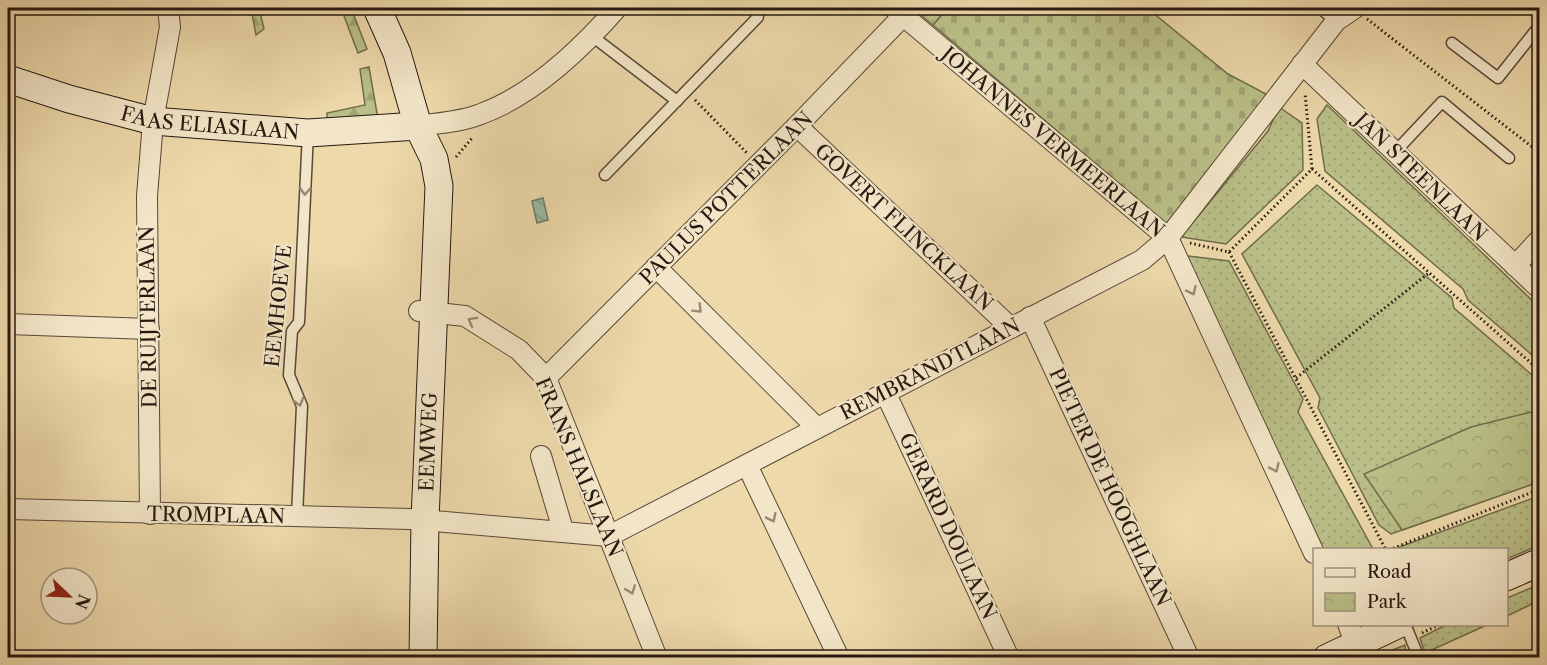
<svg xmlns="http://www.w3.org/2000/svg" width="1547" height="665" font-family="'Libre Caslon Text',serif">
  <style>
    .grass { fill: url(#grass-dots); stroke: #706c4c; stroke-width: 1.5 }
    .forest { fill: url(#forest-firs); stroke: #706c4c; stroke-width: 1.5 }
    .cemetery { fill: url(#cemetery-stones); stroke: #706c4c; stroke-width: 1.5 }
    .park { fill: url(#park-crowns); stroke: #706c4c; stroke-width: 1.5 }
    .water { fill: url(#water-waves); stroke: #6c7a69; stroke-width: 1.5 }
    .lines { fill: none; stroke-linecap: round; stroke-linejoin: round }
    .service-casing { stroke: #584837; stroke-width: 13 }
    .minor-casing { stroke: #584837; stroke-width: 22 }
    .secondary-casing { stroke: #271811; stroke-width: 29 }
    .path { stroke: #271811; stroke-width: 3; stroke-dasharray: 1.5 3; stroke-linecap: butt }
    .service { stroke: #f3e6c8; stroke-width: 10 }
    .minor { stroke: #f3e6c8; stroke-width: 20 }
    .secondary { stroke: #f3e6c8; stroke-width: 27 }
    .oneway { stroke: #978976 }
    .labels { text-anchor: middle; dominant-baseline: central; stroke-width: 4.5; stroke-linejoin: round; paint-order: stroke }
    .street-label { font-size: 20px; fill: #271811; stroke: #f3e6c8 }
  </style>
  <defs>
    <pattern id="grass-dots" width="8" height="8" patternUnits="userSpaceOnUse" patternTransform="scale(1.5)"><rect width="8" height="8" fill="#babf87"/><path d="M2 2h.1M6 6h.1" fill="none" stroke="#a0a374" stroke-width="1.8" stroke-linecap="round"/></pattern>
    <pattern id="forest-firs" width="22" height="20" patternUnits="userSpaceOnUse" patternTransform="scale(1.5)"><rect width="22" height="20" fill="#babf87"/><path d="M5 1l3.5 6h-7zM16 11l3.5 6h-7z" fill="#a0a374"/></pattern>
    <pattern id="cemetery-stones" width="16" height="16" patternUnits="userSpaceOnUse" patternTransform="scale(1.5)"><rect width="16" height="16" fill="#babf87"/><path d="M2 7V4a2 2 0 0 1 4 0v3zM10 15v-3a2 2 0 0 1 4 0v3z" fill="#a0a374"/></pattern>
    <pattern id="park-crowns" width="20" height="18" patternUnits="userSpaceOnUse" patternTransform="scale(1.5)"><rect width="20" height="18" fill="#babf87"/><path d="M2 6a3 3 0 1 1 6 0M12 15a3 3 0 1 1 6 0" fill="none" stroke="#a0a374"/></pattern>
    <pattern id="water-waves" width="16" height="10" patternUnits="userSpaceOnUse" patternTransform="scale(1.5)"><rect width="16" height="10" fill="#9abba3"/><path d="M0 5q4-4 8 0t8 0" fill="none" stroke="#85a08b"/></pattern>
  </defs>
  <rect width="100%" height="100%" fill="#edd9aa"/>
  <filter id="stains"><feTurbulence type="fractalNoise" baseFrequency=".00333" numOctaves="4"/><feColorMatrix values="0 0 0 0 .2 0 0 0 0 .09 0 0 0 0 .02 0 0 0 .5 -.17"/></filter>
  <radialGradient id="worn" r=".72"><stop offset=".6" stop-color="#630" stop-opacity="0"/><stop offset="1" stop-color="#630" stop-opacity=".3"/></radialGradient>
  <g class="grass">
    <polygon points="917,8 948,8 933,25 916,11"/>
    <polygon points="1327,105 1539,307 1539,361 1468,300 1463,289 1325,171 1317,119"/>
    <polygon points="1279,107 1302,123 1303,170 1226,244 1181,237 1268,131"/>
    <polygon points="1317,185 1452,298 1454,308 1539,381 1539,482 1391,534 1379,525 1318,408 1320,398 1242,254"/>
    <polygon points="1180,255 1229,261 1303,399 1298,412 1373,549 1320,549"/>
    <polygon points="1539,496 1539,545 1507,559 1506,550 1394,549"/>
    <polygon points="1533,587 1534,603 1507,616 1507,598"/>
    <polygon points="1448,624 1487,624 1487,625 1425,653 1420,638"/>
    <polygon points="1405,645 1406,657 1387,657 1385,653"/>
  </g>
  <g class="forest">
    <polygon points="251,8 259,8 264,29 256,35"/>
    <polygon points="341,8 351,8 367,49 358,53"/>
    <polygon points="369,67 378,119 327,120 327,113 365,105 360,69"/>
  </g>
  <polygon class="cemetery" points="948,8 1147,8 1228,74 1266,94 1254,119 1166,224 933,25"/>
  <polygon class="park" points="1539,410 1539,482 1402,530 1364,474 1471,427"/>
  <polygon class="water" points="543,198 548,220 537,223 532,201"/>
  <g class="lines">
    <g class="service-casing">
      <g id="service">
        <polyline points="1320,8 1336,21"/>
        <polyline points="592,36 677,101"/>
        <polyline points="1452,43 1498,78 1540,25"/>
        <polyline points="1395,152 1442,102 1509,158"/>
        <polyline points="605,175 758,17"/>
        <polyline points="297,516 302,406 289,375 292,331 299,322 308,133"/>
        <polyline points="1405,624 1419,658"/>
      </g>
    </g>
    <g class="minor-casing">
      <g id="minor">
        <polyline points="894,8 1168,238 1314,553"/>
        <polyline points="1538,8 1540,8"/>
        <polyline points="1302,64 1540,289"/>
        <path d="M418 126C438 123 461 122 481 114 533 95 581 49 617 8"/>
        <polyline points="797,126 1011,328"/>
        <polyline points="1515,266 1540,239"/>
        <polyline points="656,267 817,428"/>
        <polyline points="419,311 465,316 519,350 546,378 657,658"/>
        <polyline points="1030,317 1189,658"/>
        <polyline points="8,324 149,329"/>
        <polyline points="546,378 797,126 904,15"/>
        <polyline points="886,394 1009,658"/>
        <polyline points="541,456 563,530"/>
        <polyline points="747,465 839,658"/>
        <polyline points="8,509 410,519 609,536 1142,260 1168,238 1336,21 1355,8"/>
        <polyline points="150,514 147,196 153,121 170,27 168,8"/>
        <polyline points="1348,624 1356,645"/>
      </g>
    </g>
    <g class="secondary-casing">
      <g id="secondary">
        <polyline points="377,8 397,53 418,126 434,159 439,186 425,520 423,658"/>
        <path id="s1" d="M8 79 69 99 153 121 308 133 418 126"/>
        <polyline points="1506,577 1540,562"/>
        <polyline points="1327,658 1399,624"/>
      </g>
    </g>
    <g class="path">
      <polyline points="1367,19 1540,153"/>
      <polyline points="695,100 747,153"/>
      <polyline points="456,157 473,137"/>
      <polyline points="1312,169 1540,371"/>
      <polyline points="1190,243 1229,252 1312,169 1305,93"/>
      <polyline points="1229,252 1386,550"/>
      <polyline points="1296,378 1429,273"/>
      <polyline points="1389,550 1540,489"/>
      <polyline points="1422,633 1441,624"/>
    </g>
    <use href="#service" class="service"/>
    <use href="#minor" class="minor"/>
    <use href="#secondary" class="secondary"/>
  </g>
  <defs><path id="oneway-chevron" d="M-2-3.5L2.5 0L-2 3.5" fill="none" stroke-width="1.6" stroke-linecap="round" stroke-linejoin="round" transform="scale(1.5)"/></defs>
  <g class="oneway">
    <use href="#oneway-chevron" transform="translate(305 191) rotate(93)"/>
    <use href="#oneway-chevron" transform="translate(1192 291) rotate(65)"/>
    <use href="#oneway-chevron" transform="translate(698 309) rotate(45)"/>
    <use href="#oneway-chevron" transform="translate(472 321) rotate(-151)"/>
    <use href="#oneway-chevron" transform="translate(299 402) rotate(74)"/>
    <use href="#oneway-chevron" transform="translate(1275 468) rotate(65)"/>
    <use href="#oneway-chevron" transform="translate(772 518) rotate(64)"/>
    <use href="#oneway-chevron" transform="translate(631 590) rotate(69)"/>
  </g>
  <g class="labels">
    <g class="street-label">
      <text stroke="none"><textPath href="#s1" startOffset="208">FAAS ELIASLAAN</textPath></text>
      <text transform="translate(1053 142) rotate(40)">JOHANNES VERMEERLAAN</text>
      <text transform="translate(1421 177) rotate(44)">JAN STEENLAAN</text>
      <text transform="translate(726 198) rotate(-45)">PAULUS POTTERLAAN</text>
      <text transform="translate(904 227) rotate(43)">GOVERT FLINCKLAAN</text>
      <text transform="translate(278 306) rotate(-84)">EEMHOEVE</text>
      <text transform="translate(148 317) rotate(-91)">DE RUIJTERLAAN</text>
      <text transform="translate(930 369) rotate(-27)">REMBRANDTLAAN</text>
      <text transform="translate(428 442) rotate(-88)">EEMWEG</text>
      <text transform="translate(579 467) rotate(67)">FRANS HALSLAAN</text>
      <text transform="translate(1110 487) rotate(65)">PIETER DE HOOGHLAAN</text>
      <text transform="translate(216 515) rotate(1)">TROMPLAAN</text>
      <text transform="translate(948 526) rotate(65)">GERARD DOULAAN</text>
    </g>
  </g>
  <rect width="1547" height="665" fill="none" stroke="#edd9aa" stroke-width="30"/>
  <rect x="9" y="9" width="1529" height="647" fill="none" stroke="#271811" stroke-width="3"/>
  <rect x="15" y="15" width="1517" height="635" fill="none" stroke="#271811" stroke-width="1.5"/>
  <rect x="1313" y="548" width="195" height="78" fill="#f3e6c8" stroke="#a1947f" stroke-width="1.5"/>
  <rect x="1325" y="568" width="30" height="9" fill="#f3e6c8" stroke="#a1947f" stroke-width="1.5"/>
  <text x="1367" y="578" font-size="18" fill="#271811">Road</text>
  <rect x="1325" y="593" width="30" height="18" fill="url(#park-crowns)" stroke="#a1947f" stroke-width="1.5"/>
  <text x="1367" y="608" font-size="18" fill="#271811">Park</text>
  <g transform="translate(69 596) rotate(113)"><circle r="28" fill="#f3e6c8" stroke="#a1947f" stroke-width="1.5"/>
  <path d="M0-4.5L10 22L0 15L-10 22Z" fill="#8f2418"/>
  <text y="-9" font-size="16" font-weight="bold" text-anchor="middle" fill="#271811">N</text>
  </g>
  <rect width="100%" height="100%" filter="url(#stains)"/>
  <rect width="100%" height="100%" fill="url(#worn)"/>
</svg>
